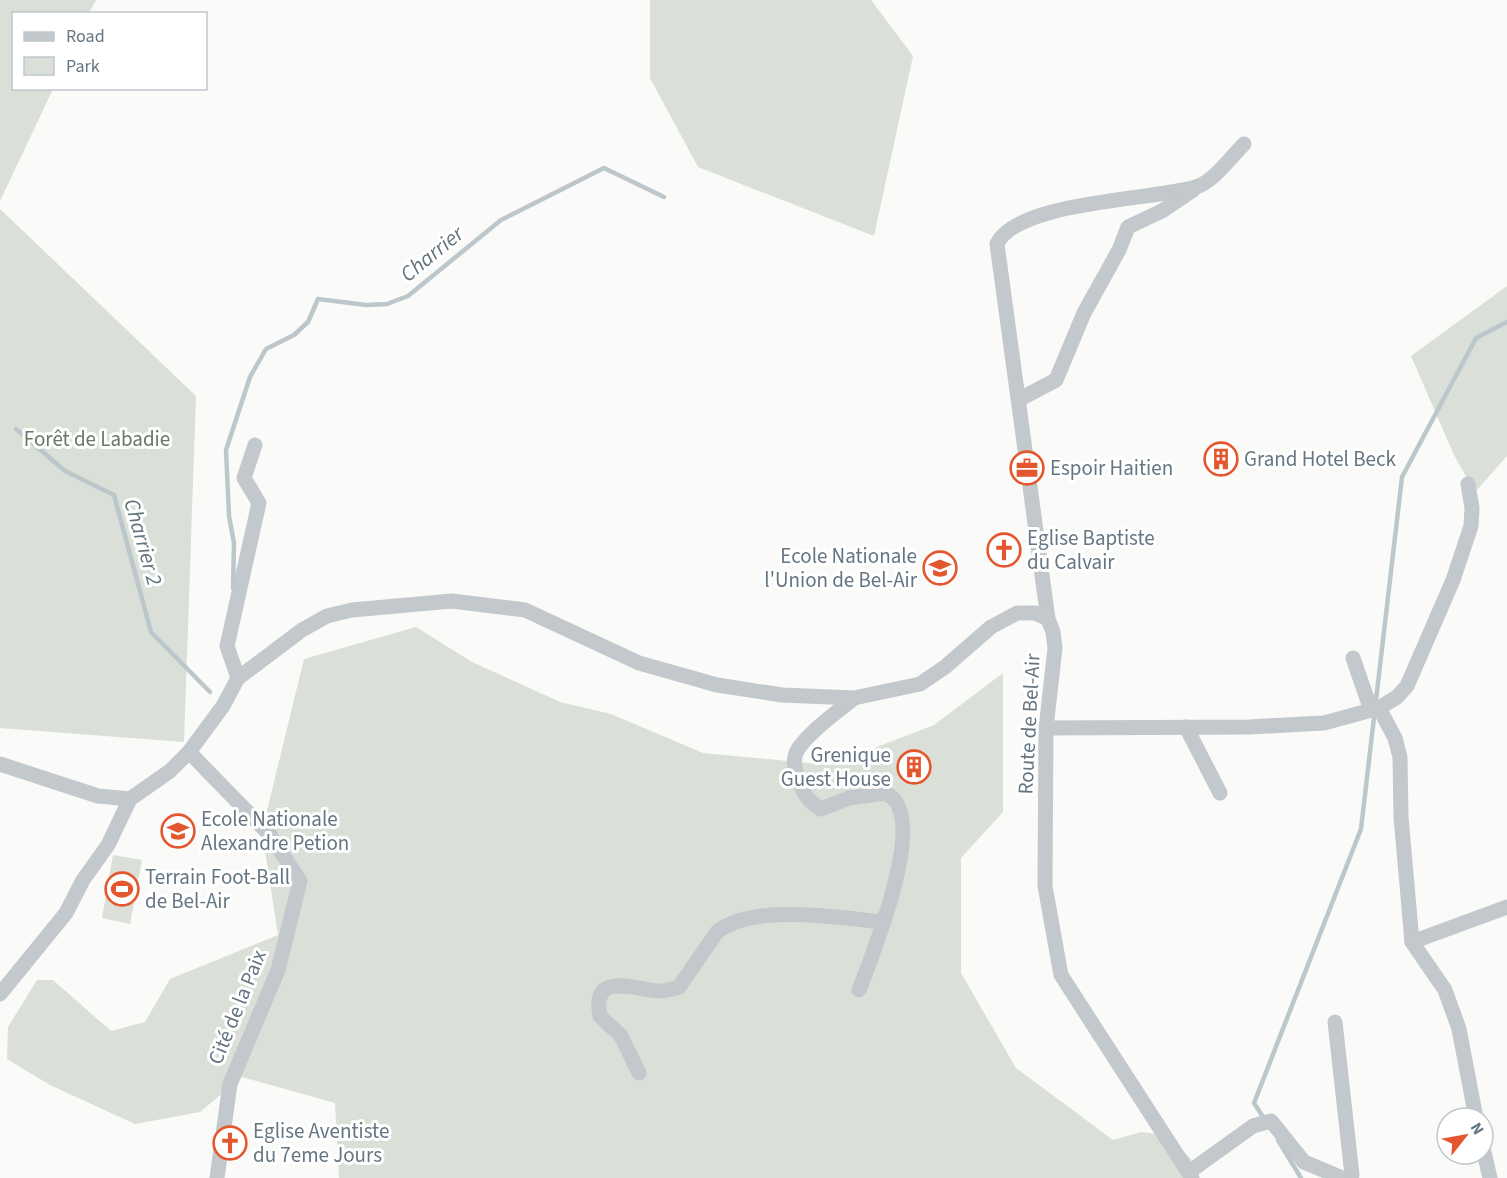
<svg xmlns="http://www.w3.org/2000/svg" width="1507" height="1178" font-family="'Source Sans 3',sans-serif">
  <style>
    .green { fill: #dadfd7 }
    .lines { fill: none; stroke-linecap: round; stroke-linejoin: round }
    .stream { stroke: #bbc7cb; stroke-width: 4.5 }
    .minor { stroke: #c3c8cc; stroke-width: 15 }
    .labels { text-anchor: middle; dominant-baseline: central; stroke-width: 6; stroke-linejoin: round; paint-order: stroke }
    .park-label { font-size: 21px; fill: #687a64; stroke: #fff }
    .poi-label { font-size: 21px; fill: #657683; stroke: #fff; text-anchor: start }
    .street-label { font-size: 21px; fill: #657683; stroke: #fff }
    .water-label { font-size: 22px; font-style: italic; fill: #60757c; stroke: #fff }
  </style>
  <rect width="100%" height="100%" fill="#fafaf8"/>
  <g class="green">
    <polygon points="0,0 96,0 89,13 14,14 14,88 53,89 0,201"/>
    <polygon points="650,0 871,0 913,56 874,236 698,167 650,78"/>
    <polygon points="0,209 196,396 184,742 0,728"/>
    <polygon points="1507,286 1507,456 1475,492 1454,455 1411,356"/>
    <polygon points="416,627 472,662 560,702 611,714 703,753 830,765 934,725 1003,673 1003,812 961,858 961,973 1016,1068 1113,1140 1141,1132 1167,1135 1191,1159 1194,1178 339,1178 335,1103 242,1077 200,1112 135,1124 50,1085 7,1059 8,1027 37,980 53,980 111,1031 145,1022 170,979 278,935 262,831 304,659"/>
    <polygon points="113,855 142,860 130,924 102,918"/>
  </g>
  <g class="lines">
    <g class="stream">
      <polyline points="16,429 65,471 114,495 151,632 210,692"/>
      <polyline points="233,588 234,543 229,516 226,450 250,377 266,349 294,335 308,322 318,299 366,305 387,304 408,296 501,220 604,168 664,197"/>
      <polyline points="1265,1120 1254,1103 1361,829 1402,477 1476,338 1507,322"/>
      <polyline points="1278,1140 1301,1178"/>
    </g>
    <g class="minor">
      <polyline points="1020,399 1056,380 1084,313 1119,250 1128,227 1162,211 1193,190"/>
      <path d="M1048 619 997 244C1017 201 1153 200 1196 187 1213 182 1231 157 1244 144"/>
      <polyline points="1353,658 1371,710"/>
      <polyline points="238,678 227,646 259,503 244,478 255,445"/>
      <path d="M854 698C839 711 803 736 796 753 792 762 796 772 799 780 803 794 808 801 821 809L849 798 885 793C932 812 872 955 859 990"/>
      <polyline points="1379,708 1395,738 1400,757 1401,817 1412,942 1445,990 1459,1029 1476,1118"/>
      <polyline points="1186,727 1220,793"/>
      <polyline points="1046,728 1249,727 1324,723 1379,708 1397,697 1407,686 1453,580 1471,526 1472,508 1468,484"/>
      <polyline points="189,752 270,835 300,881 278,970 230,1084 217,1178"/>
      <polyline points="0,764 98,796 130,799 170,771 189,752 223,706 238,678 302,630 327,616 352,610 452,601 525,610 639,663 717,685 782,695 854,698 920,684 945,667 991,627 1017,613 1035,613 1048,619 1053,632 1055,648 1046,728 1045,886 1061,975 1192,1178"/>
      <polyline points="1412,942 1507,907"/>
      <polyline points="0,994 66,913 83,880 108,845 130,799"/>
      <polyline points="1335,1022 1352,1175 1348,1178"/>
      <path d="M639 1073 621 1036 600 1016C591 970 635 990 660 991 666 991 673 989 679 987L717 932C752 903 840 918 883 922"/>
      <polyline points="1483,1148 1490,1178"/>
      <polyline points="1189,1172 1253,1126 1271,1121 1304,1162 1342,1178"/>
    </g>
  </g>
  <defs>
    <g id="building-ring" transform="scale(1.725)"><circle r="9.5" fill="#fff" stroke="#e4572e" stroke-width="1.5"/><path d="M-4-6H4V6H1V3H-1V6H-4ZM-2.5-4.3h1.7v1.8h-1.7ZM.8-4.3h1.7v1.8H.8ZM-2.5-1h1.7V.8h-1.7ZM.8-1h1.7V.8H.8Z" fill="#e4572e"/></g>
    <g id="office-ring" transform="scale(1.725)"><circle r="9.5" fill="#fff" stroke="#e4572e" stroke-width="1.5"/><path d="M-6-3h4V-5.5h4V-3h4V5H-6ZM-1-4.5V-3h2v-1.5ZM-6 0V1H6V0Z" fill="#e4572e"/></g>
    <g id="church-ring" transform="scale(1.725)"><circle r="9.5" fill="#fff" stroke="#e4572e" stroke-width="1.5"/><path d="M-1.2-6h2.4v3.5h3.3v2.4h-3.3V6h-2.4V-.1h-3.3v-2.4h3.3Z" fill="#e4572e"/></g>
    <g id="school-ring" transform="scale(1.725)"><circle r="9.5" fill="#fff" stroke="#e4572e" stroke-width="1.5"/><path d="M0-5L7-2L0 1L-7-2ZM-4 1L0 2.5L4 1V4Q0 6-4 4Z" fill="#e4572e"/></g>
    <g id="stadium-ring" transform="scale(1.725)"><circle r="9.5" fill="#fff" stroke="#e4572e" stroke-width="1.5"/><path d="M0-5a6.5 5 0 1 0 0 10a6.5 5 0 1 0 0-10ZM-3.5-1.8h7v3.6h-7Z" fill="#e4572e"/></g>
  </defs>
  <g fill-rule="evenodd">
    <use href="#building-ring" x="1221" y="459"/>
    <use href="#office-ring" x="1027" y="468"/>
    <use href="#church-ring" x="1004" y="550"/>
    <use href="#school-ring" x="940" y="568"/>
    <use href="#building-ring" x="914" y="767"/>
    <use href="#school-ring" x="178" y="831"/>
    <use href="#stadium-ring" x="122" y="889"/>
    <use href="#church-ring" x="230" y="1143"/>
  </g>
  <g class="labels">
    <g class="park-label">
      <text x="97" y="439">Forêt de Labadie</text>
    </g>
    <g class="poi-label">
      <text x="1244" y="459">Grand Hotel Beck</text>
      <text x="1050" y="468">Espoir Haitien</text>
      <text x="1027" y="538">Eglise Baptiste<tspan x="1027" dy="24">du Calvair</tspan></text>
      <text x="917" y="556" text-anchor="end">Ecole Nationale<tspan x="917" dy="24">l'Union de Bel-Air</tspan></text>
      <text x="891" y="755" text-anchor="end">Grenique<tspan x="891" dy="24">Guest House</tspan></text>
      <text x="201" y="819">Ecole Nationale<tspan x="201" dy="24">Alexandre Petion</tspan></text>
      <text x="145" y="877">Terrain Foot-Ball<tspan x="145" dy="24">de Bel-Air</tspan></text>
      <text x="253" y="1131">Eglise Aventiste<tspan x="253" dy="24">du 7eme Jours</tspan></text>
    </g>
    <g class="street-label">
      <text transform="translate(1029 724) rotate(-87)">Route de Bel-Air</text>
      <text transform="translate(237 1007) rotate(-68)">Cité de la Paix</text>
    </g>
    <g class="water-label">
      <text transform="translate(432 254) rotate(-39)">Charrier</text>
      <text transform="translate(143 542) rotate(74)">Charrier 2</text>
    </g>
  </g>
  <rect x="12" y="12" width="195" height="78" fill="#ffffff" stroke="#c1c8cd" stroke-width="1.5"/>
  <rect x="24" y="32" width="30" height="9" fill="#c3c8cc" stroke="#c1c8cd" stroke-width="1.5"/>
  <text x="66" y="42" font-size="18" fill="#657683">Road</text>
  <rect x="24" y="57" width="30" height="18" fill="#dadfd7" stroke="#c1c8cd" stroke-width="1.5"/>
  <text x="66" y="72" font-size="18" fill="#657683">Park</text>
  <g transform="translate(1465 1136) rotate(59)"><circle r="28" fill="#ffffff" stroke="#c1c8cd" stroke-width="1.5"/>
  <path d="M0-4.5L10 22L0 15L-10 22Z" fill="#e4572e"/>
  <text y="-9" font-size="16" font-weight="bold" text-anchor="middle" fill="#657683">N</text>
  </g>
</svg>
